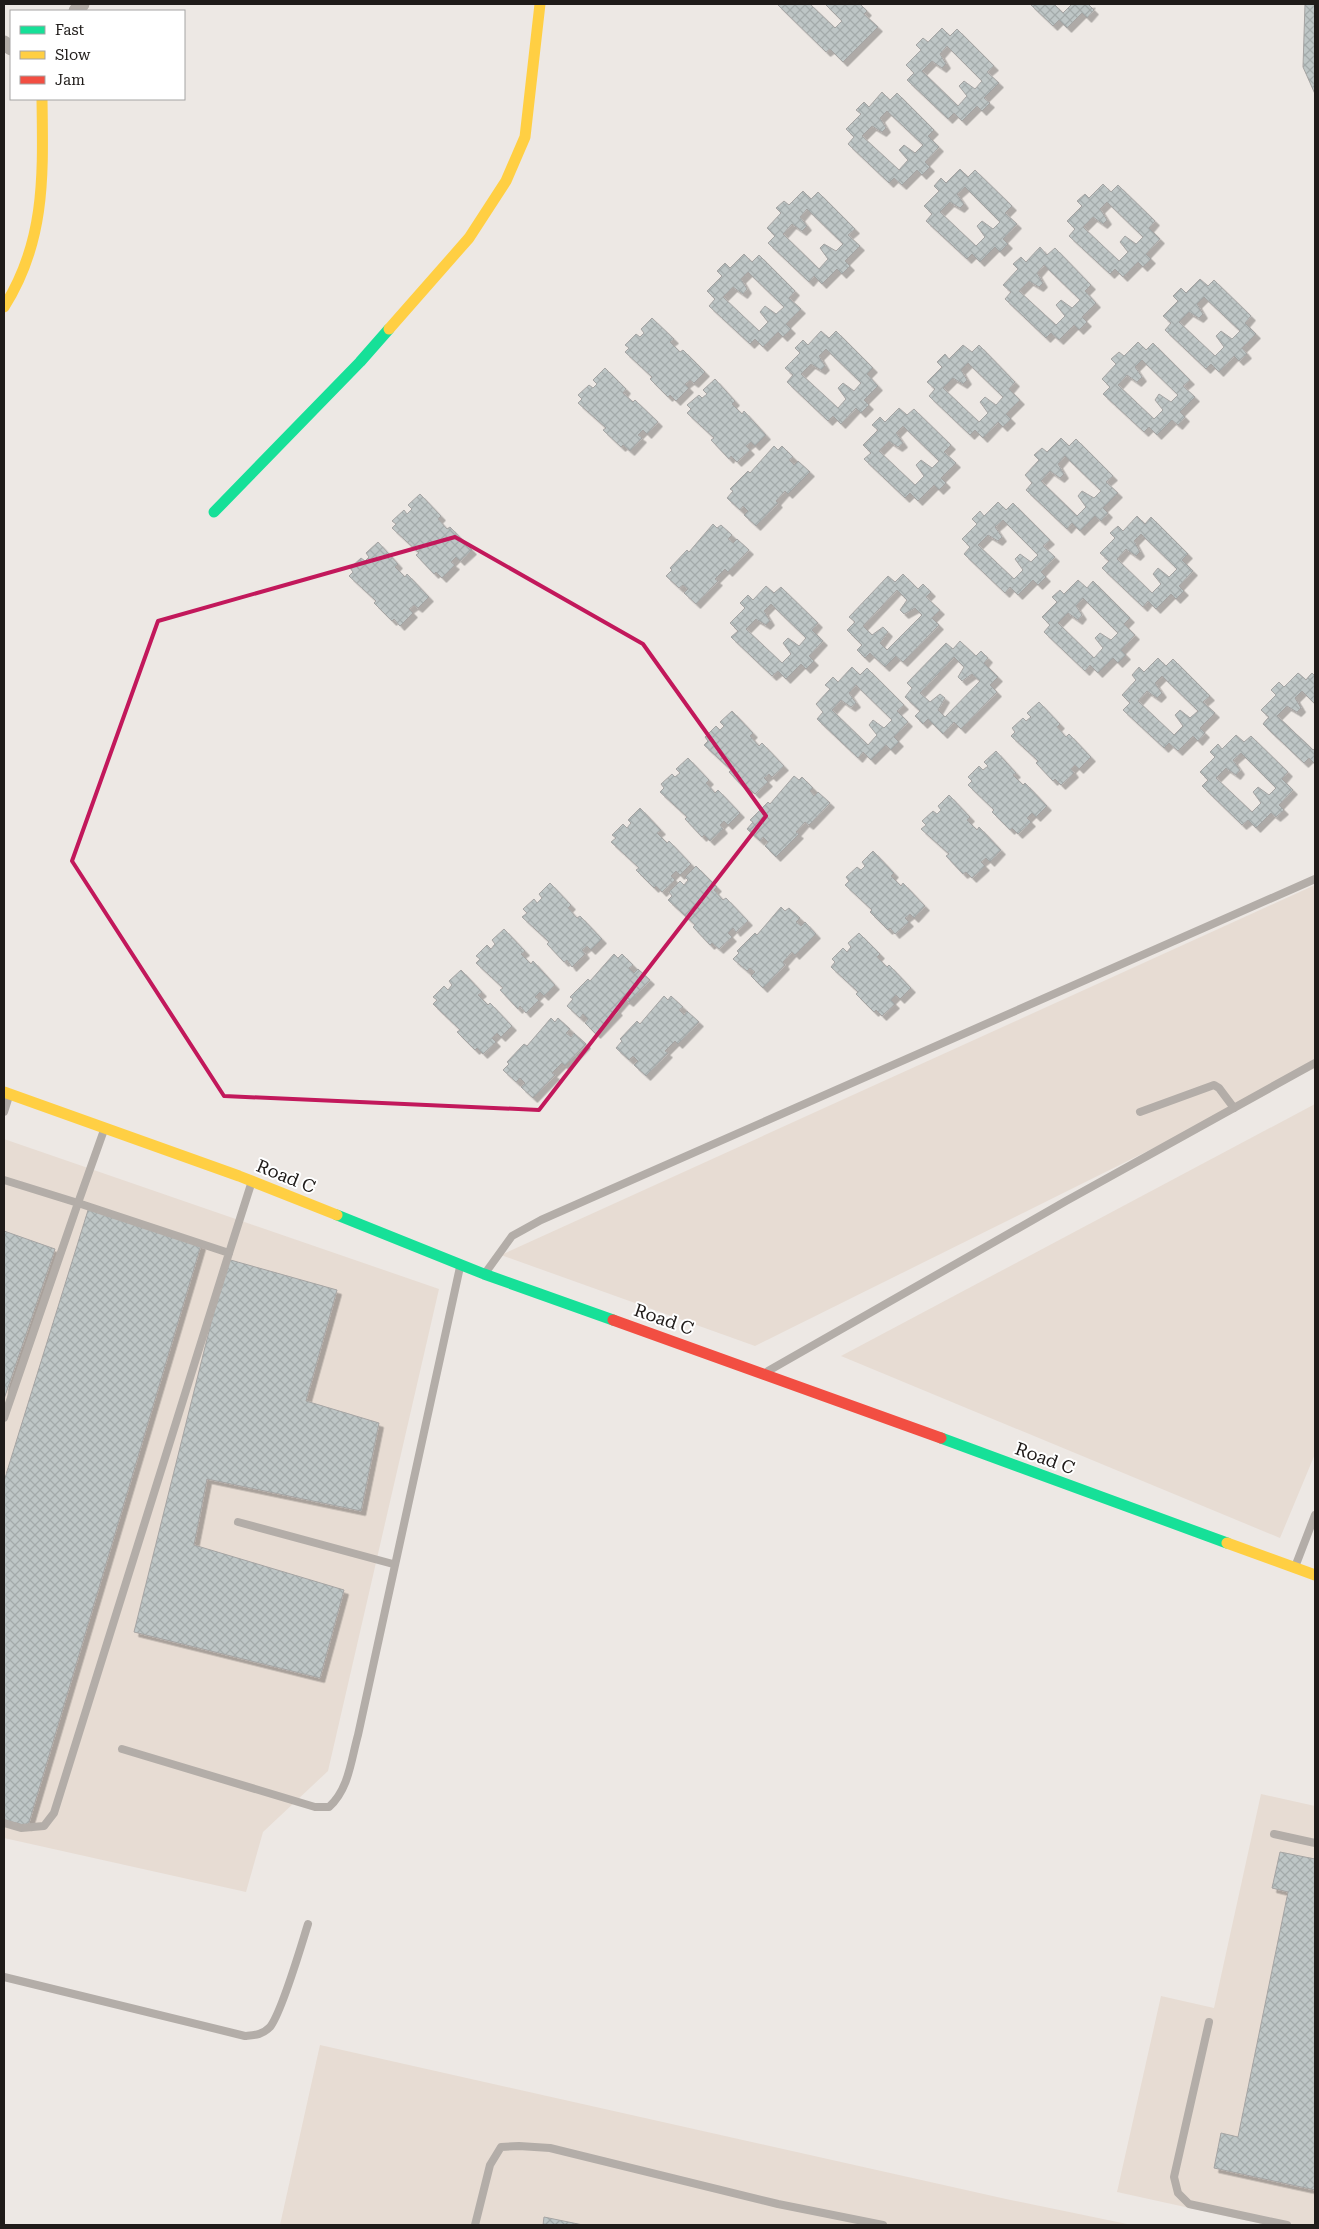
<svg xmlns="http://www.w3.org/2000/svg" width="1319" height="2229" font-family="'Roboto Serif',serif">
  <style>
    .built { fill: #e7dcd3 }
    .building { fill: url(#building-cross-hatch); stroke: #a5a4a3; fill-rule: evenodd; filter: url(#shadow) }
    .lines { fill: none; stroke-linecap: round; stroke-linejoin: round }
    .lane { stroke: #b3ada8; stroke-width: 8 }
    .street { stroke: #b3ada8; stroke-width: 15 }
    .fast { stroke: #16e098; stroke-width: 11 }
    .slow { stroke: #ffcf43; stroke-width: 11 }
    .jam { stroke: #f24e42; stroke-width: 11 }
    .marked { fill: none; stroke: #c2185b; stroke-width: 4; stroke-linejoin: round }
    .labels { text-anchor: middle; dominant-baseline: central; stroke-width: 4; stroke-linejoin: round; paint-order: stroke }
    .street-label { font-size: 18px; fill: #1f1b19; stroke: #fff }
  </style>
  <defs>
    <pattern id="building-cross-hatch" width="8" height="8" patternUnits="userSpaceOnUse" patternTransform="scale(1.25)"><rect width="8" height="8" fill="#bec6c6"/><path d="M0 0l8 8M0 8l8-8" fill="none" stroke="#a3aaaa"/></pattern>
    <filter id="shadow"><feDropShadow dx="4.5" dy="4.5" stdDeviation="0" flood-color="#0004"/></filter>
  </defs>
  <rect width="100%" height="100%" fill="#ede8e4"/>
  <g class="built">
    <polygon points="1315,885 1315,1068 755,1346 501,1255"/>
    <polygon points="1315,1104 1315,1454 1280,1538 841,1356"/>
    <polygon points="4,1139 439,1289 328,1771 263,1832 246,1892 4,1838"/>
    <polygon points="1261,1794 1315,1806 1315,2225 1267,2225 1117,2192 1161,1996 1214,2008"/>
    <polygon points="320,2045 1006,2199 1132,2225 280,2225"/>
  </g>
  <g class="building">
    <polygon points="777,4 810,4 835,28 842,21 825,4 860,4 867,11 864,14 878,27 843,62 830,49 826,52"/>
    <polygon points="1030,4 1054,4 1063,13 1072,4 1091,4 1089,5 1094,10 1087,18 1082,13 1067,28 1059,20 1053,26"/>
    <polygon points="1305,4 1315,4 1315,94 1303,67"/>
    <path d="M942 28 950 36 957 29 994 66 987 72 999 83 984 98 990 103 982 111 977 106 962 121 954 113 948 119 907 80 914 73 906 65 921 50 916 45 923 38 928 42ZM947 46 982 81 975 89 964 81 959 86 967 96 958 106 922 71 932 61 942 68 946 64 940 54Z"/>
    <path d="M882 92 890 100 897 93 934 130 928 136 939 147 925 162 930 167 922 175 917 170 902 185 894 178 889 183 848 144 854 137 846 129 861 114 856 110 864 102 869 107ZM887 111 923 145 915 153 904 145 899 150 908 160 899 170 862 136 872 126 882 132 886 128 880 118Z"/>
    <path d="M960 169 968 177 975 170 1012 206 1005 213 1017 224 1003 239 1008 244 1000 252 995 247 980 262 972 254 967 259 926 221 932 214 924 206 939 191 934 186 941 178 946 183ZM965 187 1000 222 993 229 982 221 977 226 985 237 976 246 940 212 950 202 960 208 964 204 957 194Z"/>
    <path d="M1103 184 1111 192 1118 185 1155 221 1149 228 1160 239 1146 254 1151 259 1143 267 1138 262 1123 277 1115 269 1110 274 1069 236 1075 229 1067 221 1082 206 1077 201 1085 194 1089 198ZM1107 202 1143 237 1136 244 1125 236 1120 242 1128 252 1119 261 1083 227 1093 217 1103 224 1107 220 1100 209Z"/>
    <path d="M803 191 811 199 818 192 855 229 848 235 860 246 845 261 850 266 842 274 837 269 822 284 814 276 809 282 768 243 775 236 767 228 781 213 776 208 784 201 789 205ZM807 209 843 244 836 251 824 244 820 248 828 259 819 269 783 234 792 224 802 231 807 226 800 217Z"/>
    <path d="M1040 247 1047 255 1055 248 1091 285 1085 291 1096 303 1082 317 1087 322 1079 330 1074 325 1059 340 1051 333 1046 338 1005 299 1011 292 1003 285 1018 269 1013 264 1021 257 1026 262ZM1044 265 1080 300 1072 308 1061 300 1056 305 1065 316 1056 325 1019 291 1029 281 1039 287 1043 283 1037 273Z"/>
    <path d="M744 254 752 262 759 255 795 291 789 298 801 309 786 324 791 329 783 337 778 332 763 347 755 339 750 344 709 306 715 299 707 291 722 276 717 271 725 263 730 268ZM748 272 784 307 776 314 765 306 760 312 768 322 759 331 723 297 733 287 743 294 747 289 741 279Z"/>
    <path d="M1200 279 1208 286 1214 280 1251 316 1245 323 1256 334 1242 348 1247 354 1239 361 1234 356 1219 372 1211 364 1206 369 1165 330 1171 323 1163 316 1178 301 1173 296 1181 288 1186 293ZM1204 297 1240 331 1232 339 1221 331 1216 336 1224 347 1215 356 1179 322 1189 312 1199 318 1203 314 1197 304Z"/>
    <polygon points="652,318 674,339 670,342 680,352 683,350 705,372 694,383 690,380 685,384 689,388 676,401 670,395 668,397 650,379 652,377 625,352 629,348 625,345 636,334 640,337 644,333 641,329"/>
    <path d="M821 331 829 338 836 331 873 368 867 374 878 386 864 400 869 405 861 413 856 408 841 424 833 416 828 421 787 382 793 375 785 368 800 353 795 348 803 340 808 345ZM826 349 861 383 854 391 843 383 838 388 846 399 838 408 801 374 811 364 821 370 825 366 819 356Z"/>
    <path d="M1138 342 1146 350 1153 343 1190 380 1183 386 1195 397 1180 412 1185 417 1178 425 1172 420 1157 435 1149 427 1144 432 1103 394 1110 387 1102 379 1116 364 1111 359 1119 352 1124 356ZM1142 360 1178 395 1171 402 1159 394 1155 400 1163 410 1154 419 1118 385 1127 375 1137 382 1142 377 1135 367Z"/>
    <path d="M963 345 972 352 979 345 1015 382 1009 389 1020 400 1006 414 1011 419 1003 427 998 422 983 438 975 430 970 435 929 396 935 389 927 382 942 367 937 362 945 354 949 359ZM968 363 1003 397 996 405 985 397 980 402 988 413 979 422 943 388 953 378 963 384 967 380 961 370Z"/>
    <polygon points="605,368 626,389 623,393 633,402 635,400 658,422 647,434 643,430 638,435 642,438 630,451 623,445 621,447 603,430 606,428 578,403 582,399 578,395 589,385 593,388 597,384 593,380"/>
    <polygon points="715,379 735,401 732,404 742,414 744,411 766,435 755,446 751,442 746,446 750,450 737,462 731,456 729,459 711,440 714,438 687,413 691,409 687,405 699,395 702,398 707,394 703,390"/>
    <path d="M899 408 907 415 914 409 951 445 944 452 956 463 941 478 946 483 939 490 934 485 918 501 910 493 905 498 864 459 871 453 863 445 878 430 872 425 880 417 885 422ZM903 426 939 461 932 468 921 460 916 465 924 476 915 485 879 451 889 441 898 447 903 443 896 433Z"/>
    <path d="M1061 438 1069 446 1076 439 1113 476 1106 482 1118 493 1103 508 1108 513 1101 521 1095 516 1080 531 1072 523 1067 529 1026 490 1032 483 1025 475 1039 460 1034 455 1042 448 1047 452ZM1065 456 1101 491 1094 498 1082 491 1078 496 1086 507 1077 516 1041 481 1050 471 1060 478 1064 474 1058 464Z"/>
    <polygon points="774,446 778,450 782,446 793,457 789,460 794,465 798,461 810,472 788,494 785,491 776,501 778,503 756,526 744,515 748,511 743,506 740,510 727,498 733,491 730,489 748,471 750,473"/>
    <polygon points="420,494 441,516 438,519 447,529 450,527 472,550 460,561 456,557 451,562 455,565 442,578 436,572 434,574 416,555 419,553 392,528 396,524 392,521 404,510 407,514 412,509 408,505"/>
    <path d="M998 502 1006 510 1013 503 1050 540 1043 546 1055 557 1041 572 1046 577 1038 585 1033 580 1018 595 1010 587 1005 593 964 554 970 547 962 539 977 524 972 519 980 511 984 516ZM1003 520 1038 555 1031 562 1020 554 1015 559 1023 570 1014 579 978 545 988 535 998 541 1002 537 995 527Z"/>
    <path d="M1137 516 1145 524 1151 517 1188 554 1182 560 1193 571 1179 586 1184 591 1176 599 1171 594 1156 609 1148 601 1143 607 1102 568 1109 561 1100 553 1115 538 1110 533 1118 526 1123 531ZM1141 534 1177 569 1169 577 1158 568 1153 574 1161 584 1152 593 1117 559 1126 549 1136 556 1140 552 1134 541Z"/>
    <polygon points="713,524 717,528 721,525 732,535 728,539 733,543 737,539 749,550 728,572 725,569 715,579 718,581 696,604 684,593 688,589 683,585 679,588 666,576 672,570 670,568 687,550 689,552"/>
    <polygon points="378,542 398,564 395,567 405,577 407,574 429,597 418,608 414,605 409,609 413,613 400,626 394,619 392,621 374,603 376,601 349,576 353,572 350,568 361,558 365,561 369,557 366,553"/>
    <path d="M903 574 918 589 923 584 931 592 926 597 940 610 932 618 939 625 903 662 896 656 885 667 870 653 865 658 857 650 862 645 847 630 855 622 849 617 888 576 895 582ZM897 590 907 600 900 610 904 614 915 608 922 615 887 650 880 643 888 632 883 627 872 635 863 626Z"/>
    <path d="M1078 580 1087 588 1093 581 1130 618 1124 624 1135 635 1121 650 1126 655 1118 663 1113 658 1098 673 1090 665 1085 671 1044 632 1050 625 1042 617 1057 602 1052 597 1060 590 1064 594ZM1083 598 1118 633 1111 640 1100 633 1095 638 1103 648 1094 658 1058 623 1068 613 1078 620 1082 615 1076 606Z"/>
    <path d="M766 586 774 593 781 587 818 623 812 630 823 641 809 656 814 661 806 669 801 664 786 679 778 671 772 676 731 637 738 631 730 623 745 608 740 603 748 595 753 600ZM771 604 806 638 799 646 788 638 783 643 791 654 782 663 746 629 756 619 766 625 770 621 764 611Z"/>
    <path d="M960 641 976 656 981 651 988 658 984 663 998 677 990 685 997 692 961 729 954 722 943 734 928 719 923 724 915 716 920 711 905 697 912 688 907 683 946 643 953 649ZM954 657 964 667 958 677 962 681 972 674 980 681 945 717 938 710 945 698 940 694 930 702 920 693Z"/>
    <path d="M1158 658 1166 666 1173 659 1210 696 1203 702 1215 713 1200 728 1205 733 1198 741 1193 736 1178 751 1169 743 1164 748 1123 710 1130 703 1122 695 1136 680 1132 675 1139 667 1144 672ZM1162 676 1198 711 1190 718 1180 710 1175 715 1183 726 1174 735 1138 701 1147 691 1157 698 1162 693 1155 683Z"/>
    <path d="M852 667 860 675 867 668 904 705 897 711 908 722 894 737 899 742 891 750 886 745 871 760 863 752 858 758 817 719 823 712 816 704 830 689 825 685 833 677 838 682ZM856 685 892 720 884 728 873 720 869 725 877 735 868 745 832 710 841 700 851 707 856 703 849 693Z"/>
    <polygon points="1298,673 1306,680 1312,673 1315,676 1315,704 1302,691 1295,698 1301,708 1297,712 1287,706 1277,716 1313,750 1315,748 1315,764 1309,758 1304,763 1263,724 1269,717 1261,710 1276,695 1271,690 1279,682 1284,687"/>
    <polygon points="1298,673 1306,680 1312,673 1315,676 1315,704 1302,691 1295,698 1301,708 1297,712 1287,706 1277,716 1313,750 1315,748 1315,764 1309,758 1304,763 1263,724 1269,717 1261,710 1276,695 1271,690 1279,682 1284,687"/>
    <polygon points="1039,702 1060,724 1057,727 1066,737 1069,734 1091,757 1079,769 1075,765 1071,769 1074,773 1061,785 1055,779 1053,781 1036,763 1038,761 1011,736 1015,732 1012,728 1023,718 1026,721 1031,717 1027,713"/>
    <polygon points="732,711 753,733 750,736 759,746 762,743 784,766 772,777 769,774 764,778 768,782 755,794 749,788 746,790 729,772 731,770 704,745 708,741 705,737 716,726 720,730 724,726 720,722"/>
    <path d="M1236 735 1244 742 1251 736 1288 772 1282 779 1293 790 1279 805 1284 810 1276 817 1271 813 1256 828 1248 820 1242 825 1202 786 1208 780 1200 772 1215 757 1210 752 1218 744 1222 749ZM1241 753 1276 788 1269 795 1258 787 1253 792 1261 803 1252 812 1216 778 1226 768 1236 775 1240 770 1233 760Z"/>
    <polygon points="996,751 1016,773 1013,775 1023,785 1025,783 1047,806 1036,817 1032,813 1027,818 1031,822 1018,834 1012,828 1010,830 992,812 994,810 968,785 972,781 968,777 979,766 983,770 988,766 984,762"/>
    <polygon points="688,758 709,780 706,783 715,793 718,790 740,813 728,825 724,821 720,825 723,829 710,841 704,835 702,837 685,819 687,817 660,792 664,788 661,784 672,774 675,777 680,773 676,769"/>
    <polygon points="794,776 799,780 802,777 813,788 810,791 814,796 818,792 830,803 809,825 805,822 796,832 799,834 776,857 765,846 768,842 763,837 760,841 747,829 753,822 750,820 768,802 770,804"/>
    <polygon points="949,795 970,817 967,820 977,830 979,827 1001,850 990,862 986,858 981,862 985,866 972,878 966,872 963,874 946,856 949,854 921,829 926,825 922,821 933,811 937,814 941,810 938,806"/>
    <polygon points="640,808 661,830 657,833 667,843 669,841 691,864 680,875 676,871 671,876 675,880 662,892 656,886 654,888 636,870 639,868 611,842 616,838 612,835 623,824 627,828 631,823 628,820"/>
    <polygon points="873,851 894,873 891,876 901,886 903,883 925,906 914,918 910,914 905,918 909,922 895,934 890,928 888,930 870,912 872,910 845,885 849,881 846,877 857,867 861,870 865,866 862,862"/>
    <polygon points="696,866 717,887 714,890 723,900 726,898 748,921 736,932 733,928 728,933 732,937 719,949 712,943 710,945 693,927 695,925 668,900 672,896 669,892 680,881 684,885 688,880 685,877"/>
    <polygon points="550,883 571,905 568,908 577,918 580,916 602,939 591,950 587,946 582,950 585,954 572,967 567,960 564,962 547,944 549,942 522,917 527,913 523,909 534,899 537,903 542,898 539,894"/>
    <polygon points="781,907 785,911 789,908 800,918 796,922 801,926 805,922 816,934 795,955 792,952 783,962 785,965 763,988 751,976 755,972 750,968 747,971 733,959 739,953 737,951 755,933 757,935"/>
    <polygon points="504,929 525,951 521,954 531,964 533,961 555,985 544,996 540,992 535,997 539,1000 526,1013 520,1006 518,1009 500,990 503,988 476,963 480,959 476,956 487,945 491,949 495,944 492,940"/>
    <polygon points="859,933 880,954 877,957 887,967 889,965 911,988 900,999 896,995 891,1000 895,1004 882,1016 876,1010 874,1012 856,994 858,992 831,967 835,962 832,959 843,948 847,952 851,947 848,943"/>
    <polygon points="614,954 618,958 622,954 633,965 629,968 634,973 638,969 650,980 629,1002 625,999 616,1009 618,1011 596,1034 585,1023 588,1019 583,1014 580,1018 567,1006 573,999 570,997 588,979 590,981"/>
    <polygon points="461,970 482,992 478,995 488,1005 490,1003 512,1026 501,1037 497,1033 492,1038 496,1042 483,1054 477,1048 475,1050 457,1032 460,1030 433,1004 437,1000 433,997 444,986 448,990 452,985 449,981"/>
    <polygon points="664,996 668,1000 671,996 683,1007 679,1010 684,1015 687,1011 699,1022 678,1044 675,1041 665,1051 668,1053 646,1076 634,1065 638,1061 633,1056 629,1060 616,1048 622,1041 620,1039 637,1021 640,1024"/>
    <polygon points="551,1018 555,1022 558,1018 570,1029 566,1033 571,1037 574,1033 586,1044 565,1066 562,1063 552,1073 555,1075 533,1098 521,1087 525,1083 520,1078 516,1082 503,1070 509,1064 507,1062 524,1044 527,1046"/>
    <polygon points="89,1207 201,1245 28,1826 4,1820 4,1481"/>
    <polygon points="4,1231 55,1249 4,1399"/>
    <polygon points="227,1259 337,1290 306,1401 379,1423 361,1511 207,1479 194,1545 344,1590 320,1678 134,1632"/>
    <polygon points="1280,1852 1315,1859 1315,2190 1214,2168 1221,2133 1238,2137 1288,1892 1272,1888"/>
    <polygon points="544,2217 583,2225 543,2225"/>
  </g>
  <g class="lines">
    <g class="lane">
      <polyline points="4,1112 9,1096"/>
      <polyline points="1140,1112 1214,1085 1219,1088 1234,1108"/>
      <polyline points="4,1180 78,1203 4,1418"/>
      <polyline points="229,1253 252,1181"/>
      <polyline points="486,1272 512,1236 541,1220 1315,879"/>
      <polyline points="768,1371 1066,1201 1315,1063"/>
      <polyline points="238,1522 393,1564"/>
      <polyline points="1295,1567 1315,1515"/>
      <path d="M122 1749 315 1807H329C349 1789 351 1760 358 1735L460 1267"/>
      <polyline points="4,1823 21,1828 44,1826 54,1813 229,1253 78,1203 104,1130"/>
      <polyline points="1274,1834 1315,1843"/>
      <path d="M4 1977 245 2036C255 2035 262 2035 270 2027 282 2012 301 1946 308 1924"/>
      <polyline points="1209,2022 1174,2177 1178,2193 1189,2204 1287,2225"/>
      <polyline points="475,2225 490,2165 501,2147 519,2146 550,2148 778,2204 883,2225"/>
    </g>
    <g class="street">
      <polyline points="76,11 82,4"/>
      <polyline points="4,43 11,48"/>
    </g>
    <g class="fast">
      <polyline points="214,512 360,362 389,329"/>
      <polyline points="337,1215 484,1274 613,1320"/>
      <polyline points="941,1438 1227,1543"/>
    </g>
    <g class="slow">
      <path d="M4 307C46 241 43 174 42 99"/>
      <polyline points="389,329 469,238 506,181 525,137 540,4"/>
      <polyline points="4,1092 239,1176 337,1215"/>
      <polyline points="1227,1543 1315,1575"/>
    </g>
    <polyline class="jam" points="613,1320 941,1438"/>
  </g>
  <path class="marked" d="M455 537 643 644 766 816 539 1110 224 1096 72 861 158 621Z"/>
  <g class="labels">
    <g class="street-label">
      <text transform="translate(286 1176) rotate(22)">Road C</text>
      <text transform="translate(664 1319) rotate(19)">Road C</text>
      <text transform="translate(1045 1458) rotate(20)">Road C</text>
    </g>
  </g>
  <rect width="1319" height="2229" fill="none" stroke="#1f1b19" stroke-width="10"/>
  <rect x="10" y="10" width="175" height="90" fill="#ffffff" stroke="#a5a4a3"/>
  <rect x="20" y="26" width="25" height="8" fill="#16e098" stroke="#a5a4a3"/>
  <text x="55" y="35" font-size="15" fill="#1f1b19">Fast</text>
  <rect x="20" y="51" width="25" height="8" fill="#ffcf43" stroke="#a5a4a3"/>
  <text x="55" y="60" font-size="15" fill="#1f1b19">Slow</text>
  <rect x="20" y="76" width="25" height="8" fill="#f24e42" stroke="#a5a4a3"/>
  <text x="55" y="85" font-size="15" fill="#1f1b19">Jam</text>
</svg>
